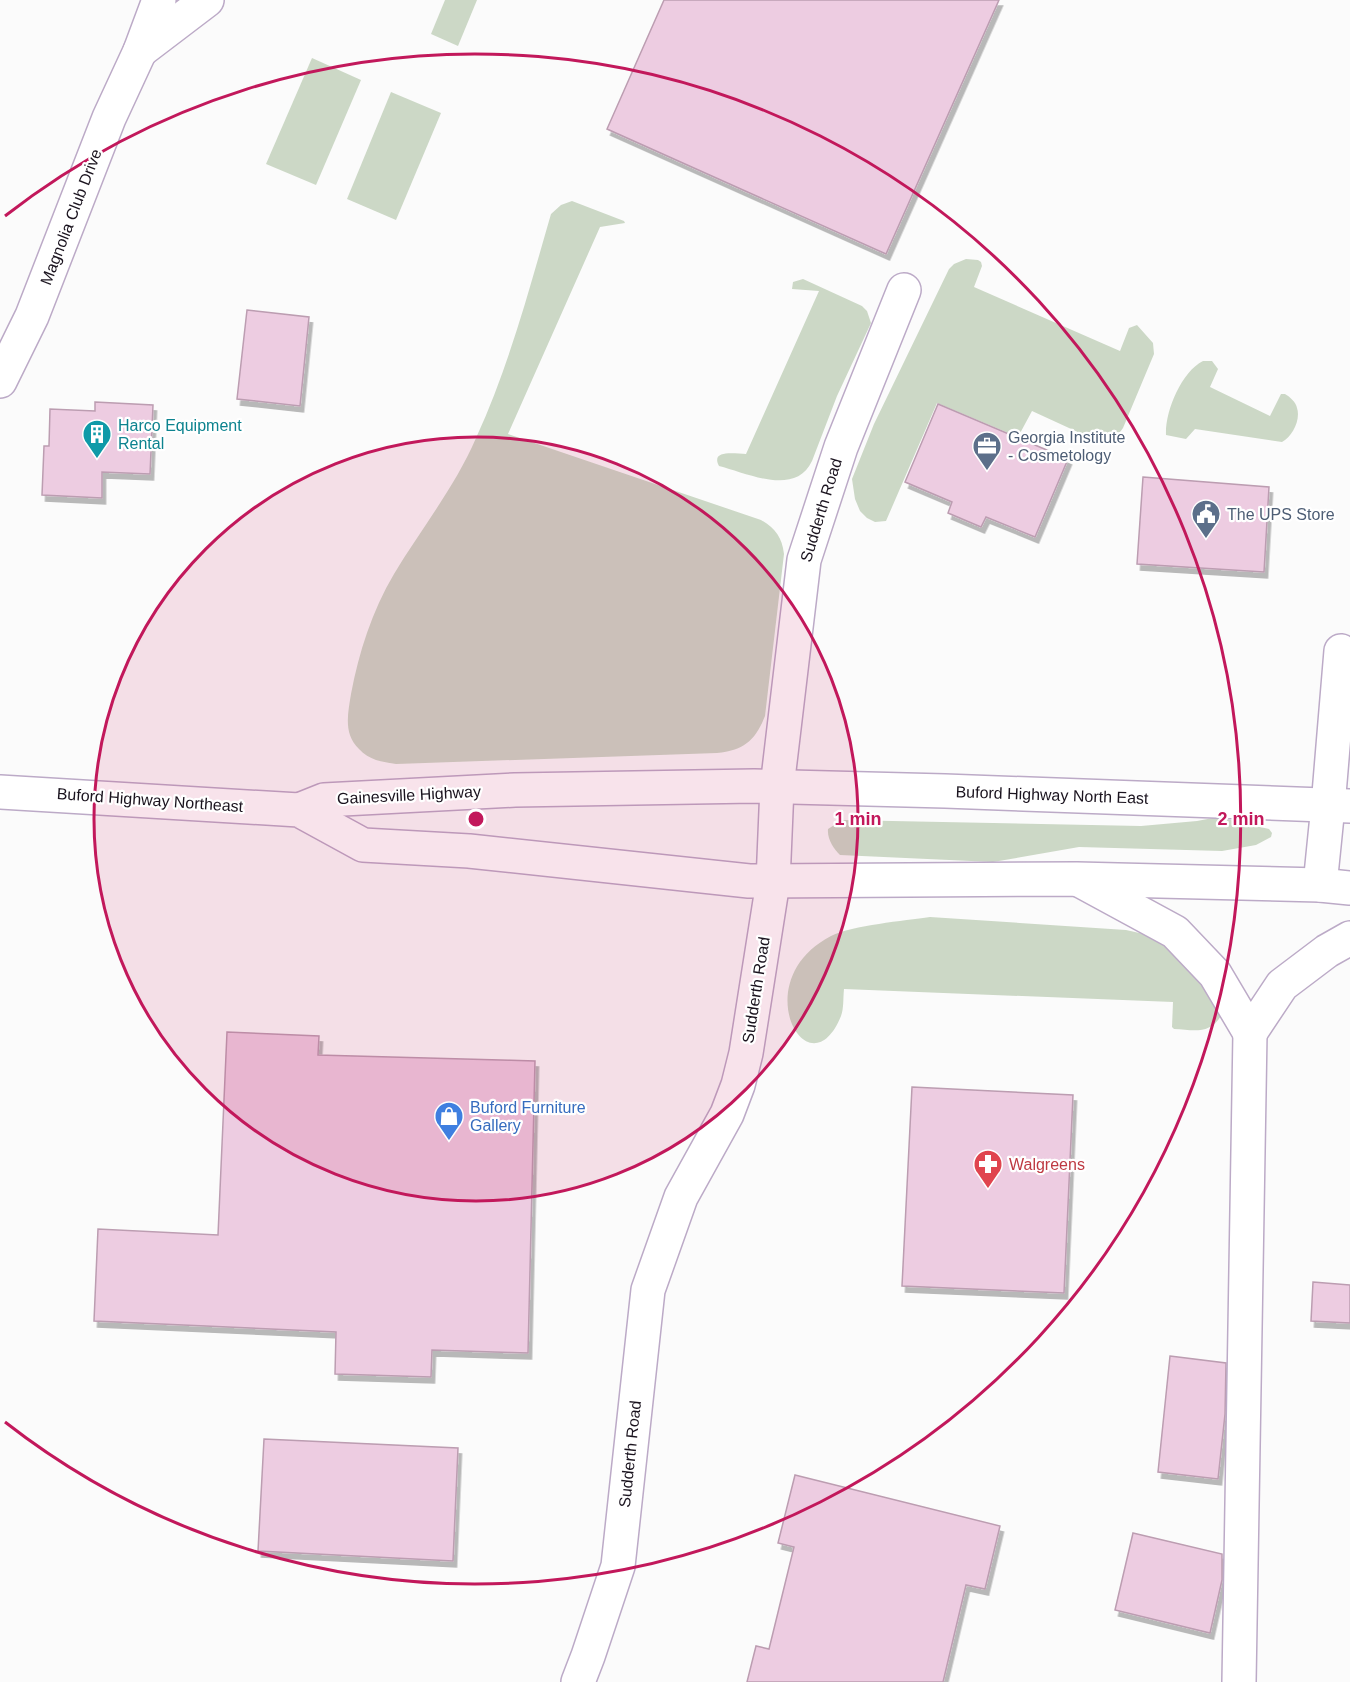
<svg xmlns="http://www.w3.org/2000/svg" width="1350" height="1682" font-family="Helvetica,sans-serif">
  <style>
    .green { fill: #ccd8c6 }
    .building { fill: #edcce1; stroke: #bc9db1; stroke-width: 1.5; filter: url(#shadow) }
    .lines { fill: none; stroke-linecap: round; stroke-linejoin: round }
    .minor-casing { stroke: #bcaac7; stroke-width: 36 }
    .major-casing { stroke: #bcaac7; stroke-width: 36 }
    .minor { stroke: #fff; stroke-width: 33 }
    .major { stroke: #fff; stroke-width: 33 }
    .ring { fill: none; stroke: #c2185b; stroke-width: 3 }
    .labels { text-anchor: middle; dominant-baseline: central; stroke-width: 4.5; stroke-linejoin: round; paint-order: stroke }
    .street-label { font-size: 16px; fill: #1a131e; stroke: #fff }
    .culture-label { font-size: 16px; fill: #0d838f; stroke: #fff; text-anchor: start }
    .service-label { font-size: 16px; fill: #4e5e75; stroke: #fff; text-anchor: start }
    .shop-label { font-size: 16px; fill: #366cbe; stroke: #fff; text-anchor: start }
    .health-label { font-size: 16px; fill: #be3a42; stroke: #fff; text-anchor: start }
    .centre { fill: #c2185b; stroke: #fff; stroke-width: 3 }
    .ring-label { font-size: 18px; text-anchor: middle; font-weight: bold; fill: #c2185b; stroke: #fff; stroke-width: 4.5; stroke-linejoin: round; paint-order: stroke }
  </style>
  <defs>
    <filter id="shadow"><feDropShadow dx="3.5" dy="6" stdDeviation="0" flood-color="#0004"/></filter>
  </defs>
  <rect width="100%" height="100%" fill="#fbfbfb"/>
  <g class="green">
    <polygon points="445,0 477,0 458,46 431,34"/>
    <polygon points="312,58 361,80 316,185 266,164"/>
    <polygon points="391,92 441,113 396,220 347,199"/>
    <path d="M572 201 624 221 625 223 600 227 508 434 761 520C775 528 782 537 784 554L765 716C755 741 744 750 717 753L396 764C382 762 369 760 359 749 343 734 348 713 351 694 359 652 372 611 394 574 421 529 455 487 476 438 509 366 529 290 551 214L561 205Z"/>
    <polygon points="966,259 978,260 981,262 982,266 974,287 1120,351 1129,328 1137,325 1153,343 1154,354 1123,428 1112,443 1106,445 1032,411 1018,437 937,403 886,521 875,522 867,518 860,511 855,499 852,479 874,424 949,269 954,264"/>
    <path d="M803 279 862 306 867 311 871 323 837 396 812 461C795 497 747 473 719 466 710 449 736 454 746 454L819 291 792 289 793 282Z"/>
    <path d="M1203 361H1212L1218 369 1210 387 1270 416 1281 394H1285C1290 397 1296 402 1297 408 1301 420 1292 437 1282 442L1195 429 1186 439 1166 435C1165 412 1181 372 1203 361Z"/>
    <path d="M1218 817 1269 829 1272 833 1271 837 1256 845 1222 851 1079 847 993 862 840 855C834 849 827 839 828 829L842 820 1141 826 1197 821Z"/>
    <path d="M930 917 1126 930 1157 937 1188 956 1221 1016C1209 1035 1194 1030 1174 1029L1172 1027 1173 1002 844 989C843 998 844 1008 841 1016 809 1095 744 981 831 936 853 925 904 921 930 917Z"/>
  </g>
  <g class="building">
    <polygon points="664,0 999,0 886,254 607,129"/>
    <polygon points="247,310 309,317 300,406 237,399"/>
    <polygon points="95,402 153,405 150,474 102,472 102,498 42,495 44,446 49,446 50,409 95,411"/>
    <polygon points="938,404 1068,459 1035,537 986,517 981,527 948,513 952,502 905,482"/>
    <polygon points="1143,477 1269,487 1264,572 1137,564"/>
    <polygon points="227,1032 319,1036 318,1055 535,1061 528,1353 432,1350 431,1377 335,1374 336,1332 94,1321 98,1229 218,1235"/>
    <polygon points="912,1087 1073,1095 1064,1293 902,1286"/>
    <polygon points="1313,1282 1350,1285 1350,1323 1311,1321"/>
    <polygon points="1170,1356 1226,1363 1225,1414 1218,1479 1158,1472"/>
    <polygon points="264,1439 458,1448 453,1561 258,1551"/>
    <polygon points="795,1475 1000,1526 985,1589 966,1585 943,1682 747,1682 756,1646 769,1649 794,1547 778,1543"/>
    <polygon points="1133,1533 1222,1554 1222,1580 1210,1633 1115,1610"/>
  </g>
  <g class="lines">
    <g class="minor-casing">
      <g id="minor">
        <polyline points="140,51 207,0"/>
        <polyline points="0,381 32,316 109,118 140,51 159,0"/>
        <polyline points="1320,885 1328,806 1341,651"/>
        <polyline points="578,1682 588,1656 618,1566 648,1290 681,1197 727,1114 738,1085 746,1053 773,882 777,787 804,560 841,447 904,290"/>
        <polyline points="1239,1682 1250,1033"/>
      </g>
    </g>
    <g class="major-casing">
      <g id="major">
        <polyline points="0,792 299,810 363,845 469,851 749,881 1077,879 1320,885 1350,888"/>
        <polyline points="299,810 324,800 515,790 754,786 945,791 1350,806"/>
        <polyline points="1081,881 1175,932 1215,974 1250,1033 1282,985 1327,951 1350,938"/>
      </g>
    </g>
    <use href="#minor" class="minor"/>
    <use href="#major" class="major"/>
  </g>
  <circle cx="476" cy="819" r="382" fill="#c2185b" fill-opacity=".12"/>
  <g class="ring">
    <circle cx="476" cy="819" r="382"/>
    <path d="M5 216A765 765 0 1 1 5 1422"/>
  </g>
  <defs>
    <g id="building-pin" transform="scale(1.5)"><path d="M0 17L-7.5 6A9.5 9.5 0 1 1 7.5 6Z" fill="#0f9aa8" stroke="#fff"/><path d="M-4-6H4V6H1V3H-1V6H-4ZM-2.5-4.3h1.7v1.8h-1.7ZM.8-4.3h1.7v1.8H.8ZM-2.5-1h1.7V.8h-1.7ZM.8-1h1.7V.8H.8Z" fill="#fff"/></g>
    <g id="office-pin" transform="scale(1.5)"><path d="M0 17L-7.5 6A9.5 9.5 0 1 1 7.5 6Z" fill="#5c6f8a" stroke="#fff"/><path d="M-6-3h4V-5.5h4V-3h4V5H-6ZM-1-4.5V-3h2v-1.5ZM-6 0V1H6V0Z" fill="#fff"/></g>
    <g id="civic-pin" transform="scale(1.5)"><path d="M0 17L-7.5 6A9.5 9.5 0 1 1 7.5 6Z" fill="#5c6f8a" stroke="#fff"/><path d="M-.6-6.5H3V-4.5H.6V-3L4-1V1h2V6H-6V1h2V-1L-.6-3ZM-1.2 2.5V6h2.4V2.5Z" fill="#fff"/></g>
    <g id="shop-pin" transform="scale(1.5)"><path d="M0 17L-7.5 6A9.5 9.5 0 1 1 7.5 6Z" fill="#3f7fe0" stroke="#fff"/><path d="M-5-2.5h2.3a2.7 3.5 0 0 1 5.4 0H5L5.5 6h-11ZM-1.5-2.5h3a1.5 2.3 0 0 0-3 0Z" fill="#fff"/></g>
    <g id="pharmacy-pin" transform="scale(1.5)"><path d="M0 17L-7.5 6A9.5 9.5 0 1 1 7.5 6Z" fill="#e0444e" stroke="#fff"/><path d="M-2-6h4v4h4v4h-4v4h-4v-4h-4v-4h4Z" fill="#fff"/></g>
  </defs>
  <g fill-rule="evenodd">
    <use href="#building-pin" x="97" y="434"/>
    <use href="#office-pin" x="987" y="446"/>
    <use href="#civic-pin" x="1206" y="514"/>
    <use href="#shop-pin" x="449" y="1116"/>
    <use href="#pharmacy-pin" x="988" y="1164"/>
  </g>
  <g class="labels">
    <g class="street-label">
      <text transform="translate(71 217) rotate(-69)">Magnolia Club Drive</text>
      <text transform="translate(821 510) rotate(-73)">Sudderth Road</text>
      <text transform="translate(409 795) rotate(-3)">Gainesville Highway</text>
      <text transform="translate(1052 795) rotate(2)">Buford Highway North East</text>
      <text transform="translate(150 800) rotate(4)">Buford Highway Northeast</text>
      <text transform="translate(756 990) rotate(-81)">Sudderth Road</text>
      <text transform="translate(630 1454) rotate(-84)">Sudderth Road</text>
    </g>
    <g class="culture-label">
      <text x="118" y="425">Harco Equipment<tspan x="118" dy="18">Rental</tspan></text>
    </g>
    <g class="service-label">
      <text x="1008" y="437">Georgia Institute<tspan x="1008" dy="18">- Cosmetology</tspan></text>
      <text x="1227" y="514">The UPS Store</text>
    </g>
    <g class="shop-label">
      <text x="470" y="1107">Buford Furniture<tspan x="470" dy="18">Gallery</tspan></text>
    </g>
    <g class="health-label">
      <text x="1009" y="1164">Walgreens</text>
    </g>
  </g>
  <circle cx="476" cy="819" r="9" class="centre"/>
  <g class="ring-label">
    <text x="858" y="825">1 min</text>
    <text x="1241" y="825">2 min</text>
  </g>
</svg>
